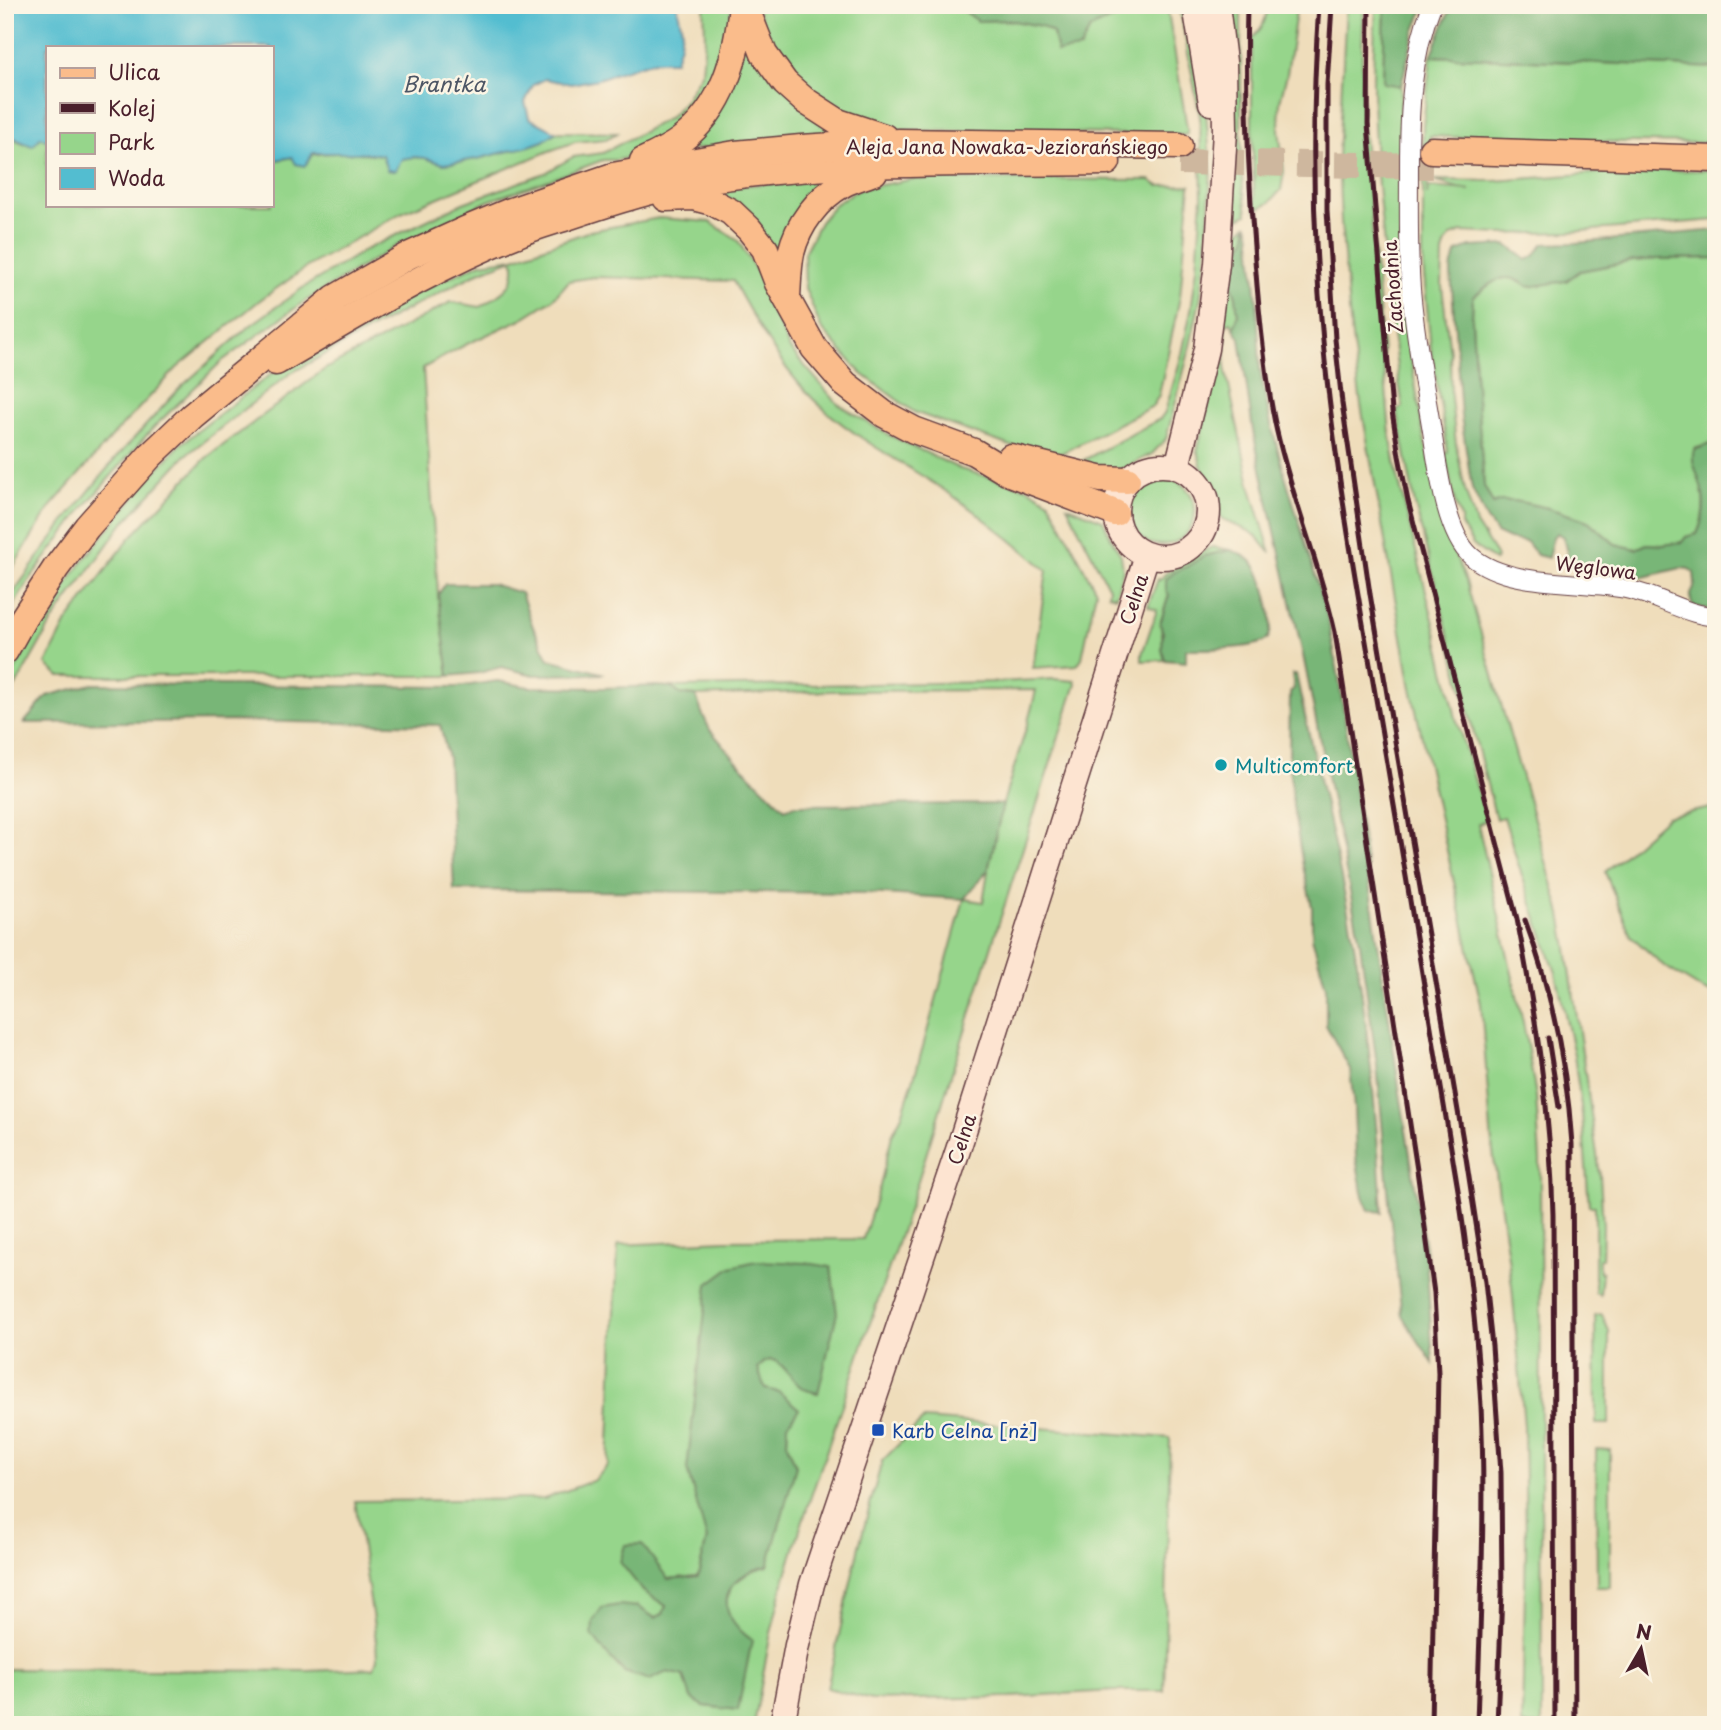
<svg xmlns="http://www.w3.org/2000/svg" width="1721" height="1730" font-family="'Playpen Sans',sans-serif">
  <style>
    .green { fill: #96d58b; stroke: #707a5b; stroke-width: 2; fill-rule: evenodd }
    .forest { fill: #78b677; stroke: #616a51; stroke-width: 2 }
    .water { fill: #53bdd0; stroke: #4e6e7e; stroke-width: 2 }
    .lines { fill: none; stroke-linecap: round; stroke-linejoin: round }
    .stream { stroke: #53bdd0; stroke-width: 5 }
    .primary-tunnel { stroke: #ceb79e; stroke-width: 26; stroke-dasharray: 26 13; stroke-linecap: butt }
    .street-casing { stroke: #633c41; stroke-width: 20 }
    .secondary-casing { stroke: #633c41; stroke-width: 27 }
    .primary-casing { stroke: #633c41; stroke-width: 29 }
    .street { stroke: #fff; stroke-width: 18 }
    .secondary { stroke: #fde4d1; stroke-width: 24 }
    .primary { stroke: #fabc8b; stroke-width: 26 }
    .rail { stroke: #4a1f2b; stroke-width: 5 }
    .culture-dot { fill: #0f9aa8; stroke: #fcf5e5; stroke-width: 2.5 }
    .transit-dot { fill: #1a4fb4; stroke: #fcf5e5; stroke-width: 2.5 }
    .labels { text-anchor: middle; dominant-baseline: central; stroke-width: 5; stroke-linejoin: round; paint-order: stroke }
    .street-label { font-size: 19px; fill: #4a1f2b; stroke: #fcf5e5 }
    .culture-label { font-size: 19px; fill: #0d838f; stroke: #fcf5e5; text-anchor: start }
    .transit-label { font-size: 19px; fill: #164399; stroke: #fcf5e5; text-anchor: start }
    .water-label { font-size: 21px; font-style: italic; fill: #4d5665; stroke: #fcf5e5 }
  </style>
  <rect width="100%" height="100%" fill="#fcf5e5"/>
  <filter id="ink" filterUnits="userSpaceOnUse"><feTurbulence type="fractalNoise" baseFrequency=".0143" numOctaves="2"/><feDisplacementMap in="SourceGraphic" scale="14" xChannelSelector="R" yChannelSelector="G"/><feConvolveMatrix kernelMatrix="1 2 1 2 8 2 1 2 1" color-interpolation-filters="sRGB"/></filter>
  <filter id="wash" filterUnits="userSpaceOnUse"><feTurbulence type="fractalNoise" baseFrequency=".00686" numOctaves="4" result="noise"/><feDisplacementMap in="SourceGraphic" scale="28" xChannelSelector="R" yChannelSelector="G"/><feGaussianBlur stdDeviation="1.57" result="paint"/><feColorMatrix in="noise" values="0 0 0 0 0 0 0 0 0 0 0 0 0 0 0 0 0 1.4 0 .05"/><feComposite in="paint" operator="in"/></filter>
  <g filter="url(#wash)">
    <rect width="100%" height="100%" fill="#efddbb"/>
    <g class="green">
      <polygon points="704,5 731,5 730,36 699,113 642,155 616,160 603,160 549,180 488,201 400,244 305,301 222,361 153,428 84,507 32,576 5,619 5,607 18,586 64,522 115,459 180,388 247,328 301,289 367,249 463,203 545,173 573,157 603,153 669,118 685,100 702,72 705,38"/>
      <polygon points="756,5 956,5 978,21 1009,20 1041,26 1053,33 1057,52 1090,29 1109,20 1123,18 1139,12 1139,5 1167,5 1188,134 1183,135 893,130 825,108 771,49"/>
      <polygon points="1179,5 1185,5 1206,112 1211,171 1206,257 1200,300 1188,355 1166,439 1152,454 1113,474 1080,462 1160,419 1165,412 1182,354 1191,310 1197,268 1202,197 1200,117"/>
      <polygon points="1226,5 1241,5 1241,138 1243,192 1244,192 1247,214 1234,221 1230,221"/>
      <path d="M1268 5H1297L1287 74 1280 101 1279 129 1284 172 1281 190 1270 202 1255 211 1252 129V38C1263 28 1266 20 1268 5Z"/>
      <polygon points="1346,5 1364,5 1362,50 1363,124 1390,434 1398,478 1442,656 1456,718 1487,821 1478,824 1523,1022 1536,1096 1540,1160 1542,1725 1522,1725 1526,1544 1524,1426 1512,1286 1492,1145 1481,1004 1411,688 1361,405 1350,322 1341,221 1338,157"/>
      <path d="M1376 5H1385L1383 82 1401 86 1400 179 1402 272 1410 353 1424 438 1449 540 1466 581 1561 914 1566 942 1600 1175 1603 1226 1602 1259H1599V1272H1602L1600 1295 1595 1293V1206H1589L1582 1114 1574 1055 1556 973 1518 864 1504 817 1496 819 1415 505 1397 410 1403 407C1395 363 1391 318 1387 274 1380 210 1373 145 1373 81 1373 56 1375 30 1376 5Z"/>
      <polygon points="745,42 839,135 686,150"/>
      <polygon points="1431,56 1716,68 1716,143 1550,141 1430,136 1427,195 1428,187 1470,190 1458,188 1431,180 1495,181 1622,171 1716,170 1716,220 1569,232 1500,234 1462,232 1451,236 1446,243 1443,253 1442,286 1450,353 1451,398 1456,444 1465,490 1476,524 1496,555 1497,558 1495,561 1473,545 1461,525 1461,519 1455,503 1445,454 1448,452 1431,349 1423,264 1423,126"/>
      <path d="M556 132 617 133 606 139 575 142 549 151 401 213 307 267 260 300 177 368 118 430 51 506 5 580V135L9 136 23 144 41 137 47 141V205H271V161C309 154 344 150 382 155L387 170 394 171 402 159 414 157 425 158 444 164 477 159 529 146 543 141Z"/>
      <polygon points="835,178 783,269 712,188"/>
      <polygon points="914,179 1150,180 1159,186 1190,185 1180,297 1159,395 1153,406 1062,453 1022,450 914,412 861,373 821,328 805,288 804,253 820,222 835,204 859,189"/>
      <path d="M659 218 710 222 738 241 759 275 789 348 838 404 887 434 960 469 1028 488 1049 501 1096 591 1082 658 1077 665 1033 668 1047 570C1012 541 979 513 941 488 903 463 861 441 826 411 785 376 759 328 733 281L594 277 569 281 553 299 523 318 465 345 423 368 438 595 449 676H59L46 664 67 622 129 539 206 458 325 369 451 302 480 307C500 294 519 287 513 259L481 271 387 320 291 373 185 456 120 527 52 622 5 705 6 684 52 607 82 562 152 475 180 445 271 374 334 337 416 292 481 263 514 258 590 231Z"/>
      <path d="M1247 225 1246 239 1232 262 1230 278 1236 297 1238 316 1234 328 1231 322 1226 324 1225 367 1250 485 1271 553C1264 546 1259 537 1251 532 1242 527 1228 524 1221 517 1215 511 1216 503 1214 495 1210 480 1199 469 1199 453L1197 452 1208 405 1231 237Z"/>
      <path d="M1716 258V312L1713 314 1712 323 1716 329V442L1694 449C1700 478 1710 507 1697 534L1686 537 1682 542 1663 545 1647 544 1636 549 1615 544 1588 521 1548 508 1515 501 1493 504 1484 487 1475 373 1472 319 1473 297 1493 282 1507 277 1566 281 1580 271 1633 261 1657 259Z"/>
      <circle cx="1161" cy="511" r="34"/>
      <polygon points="1067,506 1103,520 1112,540 1121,555 1123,570 1116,596 1108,594 1109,588"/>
      <path d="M1212 547 1231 550 1204 556 1186 567 1176 571 1160 624C1164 636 1161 648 1165 660L1142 661V654L1157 610 1148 606 1158 579 1160 580 1165 574 1174 568V566Z"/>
      <path d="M1054 679 1075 681 1076 684 995 935 910 1206 803 1520 783 1584 770 1637 754 1725H5V1669L309 1671 374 1668 377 1659 376 1640 355 1501 544 1499 595 1480 608 1465 618 1245 726 1240 863 1239 880 1186 892 1135 902 1115 917 1068 964 899 983 902C988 868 995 833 1004 800 1015 763 1028 727 1036 690L831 691 696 696 680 694 671 687 997 682ZM807 1263 818 1393C813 1392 805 1390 801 1387 789 1378 776 1344 758 1369L765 1389 779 1392 788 1424 787 1444 796 1466 754 1569 733 1584 727 1598V1610L732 1621 741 1632 738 1710 704 1706 691 1698 684 1676 667 1672 638 1607 655 1618 663 1614 666 1605 643 1591 668 1579 698 1576 707 1539 687 1469Z"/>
      <polygon points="1716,807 1716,994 1705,991 1664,966 1631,936 1605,872 1667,817"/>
      <polygon points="1602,1315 1609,1331 1609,1424 1596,1424 1595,1316"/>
      <polygon points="924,1419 1170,1438 1164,1691 1114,1691 1010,1697 872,1700 827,1688 859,1546 882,1461"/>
      <polygon points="1596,1449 1610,1450 1610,1587 1597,1587"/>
    </g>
    <g class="forest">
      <polygon points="956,5 1139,5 1139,12 1123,18 1108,20 1090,29 1080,49 1057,52 1053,33 1041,26 1009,20 978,21"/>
      <polygon points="1385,5 1425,5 1414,33 1401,86 1383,83"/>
      <polygon points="1452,5 1716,5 1716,68 1431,56"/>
      <polygon points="1247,225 1248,225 1250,231 1257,302 1260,370 1271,425 1284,472 1328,619 1338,673 1399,1087 1426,1254 1433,1363 1402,1316 1390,1213 1377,1065 1359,937 1303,655 1262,474 1253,431 1240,338 1234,328 1238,316 1236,297 1230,278 1232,262 1246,239"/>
      <path d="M1716 230V258L1657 259 1633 261 1580 271 1566 281 1529 287C1505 269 1494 281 1473 297L1472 319 1475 373 1484 486 1493 504 1500 501H1515L1548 508 1588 521 1615 544 1636 549 1647 544 1663 545 1682 542 1686 537 1697 534C1705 517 1706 500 1700 483 1697 471 1690 461 1694 450L1716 442V611L1693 606C1687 596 1693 593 1695 583 1695 580 1694 576 1694 573L1689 569 1681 568 1635 579H1612L1589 577 1568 557 1563 537 1557 533 1553 537 1548 558 1537 555 1527 542 1509 539 1496 533 1486 518 1472 489 1461 416 1451 273 1452 264 1457 252 1470 247 1507 245 1527 260 1534 256 1543 244 1576 243Z"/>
      <path d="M1231 550C1239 553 1248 557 1254 564 1264 576 1279 629 1266 640 1255 650 1202 649 1186 649V662L1165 660 1162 650 1163 633 1160 624 1169 595 1166 590V579L1176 571 1186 567 1204 556Z"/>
      <polygon points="445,584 492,584 521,593 533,627 549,659 605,674 534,675 501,667 479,673 449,676 438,595"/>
      <path d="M1292 674H1296C1314 762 1337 849 1353 938 1369 1029 1377 1120 1382 1212L1369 1210 1363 1196 1356 1158 1354 1108 1350 1069 1326 1025V987L1312 937V907L1303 866 1293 806 1289 758 1290 693 1294 689Z"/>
      <polygon points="498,681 529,687 603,688 656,686 671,687 680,694 696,696 702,713 710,730 742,767 785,809 795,805 1003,804 988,870 964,899 866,893 454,890 448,758 440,725 237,721 24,723 47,696 92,684 457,687"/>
      <path d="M756 1261 807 1263 831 1267 837 1313 818 1393C813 1392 805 1390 801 1387 788 1378 776 1344 758 1369L765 1389 779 1392 799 1409 788 1424 787 1444 796 1466 768 1566C721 1576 712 1612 752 1640L738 1710 704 1706 691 1698 684 1676 667 1672 650 1680 624 1672 605 1652 592 1635 593 1621 602 1608 619 1605 638 1607 655 1618 663 1614 666 1606 643 1591 620 1562 625 1545 642 1544 668 1579 698 1576 707 1539 687 1469 708 1284 731 1267Z"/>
    </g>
    <path class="water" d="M5 5H677L682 30 680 44 675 61H653L598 79 571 84 545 79 533 85 525 102 529 118 556 132 543 141 529 146 477 159 444 164 425 158 414 157 402 159 395 171 387 170 382 155 368 153H313L305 166 296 164 292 157 271 161V47H47V141L41 137 33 146C23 144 14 136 5 135Z"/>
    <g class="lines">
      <polyline class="stream" points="5,1723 24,1725"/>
    </g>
  </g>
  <g filter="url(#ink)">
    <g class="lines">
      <polyline class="primary-tunnel" points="1179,162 1432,166"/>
      <g class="street-casing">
        <path id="street" d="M1432 5C1411 57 1409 113 1409 167 1409 208 1408 249 1411 289 1415 339 1425 388 1433 437 1438 469 1446 534 1471 556 1509 589 1583 579 1630 590 1653 595 1673 607 1695 613 1702 615 1709 616 1716 617"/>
      </g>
      <g class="secondary-casing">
        <g id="secondary">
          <polyline points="1195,5 1211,103"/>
          <circle cx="1162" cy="511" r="46"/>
          <polyline points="1177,467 1206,349 1217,264 1225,131 1224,62 1217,5"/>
          <polyline points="782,1725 797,1645 812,1584 958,1150 1147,555"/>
        </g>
      </g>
      <g class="primary-casing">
        <g id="primary">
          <polyline points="745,6 764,54 785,83 804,100 838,122 884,137"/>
          <polyline points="1432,150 1716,159"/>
          <path d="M643 161C656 155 669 149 681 140 724 108 737 56 742 5"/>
          <polyline points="666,198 693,197 712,202 731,212 749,229 765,249 778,283 814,348 845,384 884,414 914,430 974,452 1007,472 1115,513"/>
          <path d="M787 297C788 282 788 267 791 253 798 224 818 198 843 184 852 179 864 176 874 172"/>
          <path d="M276 362C354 317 431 268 515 235 533 227 552 222 570 216 614 201 658 187 704 180 837 159 972 164 1107 162"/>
          <polyline points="1011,457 1100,479 1127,480"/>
          <polyline points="5,651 24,617 56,568 87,527 150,456 192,416 335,298 408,256 465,230 511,211 613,176 735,154 801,148 899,142 1179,146"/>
        </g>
      </g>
      <use href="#street" class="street"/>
      <use href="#secondary" class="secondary"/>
      <use href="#primary" class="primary"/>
      <g class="rail">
        <path d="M1247 5C1245 90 1248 175 1255 260 1259 314 1264 369 1275 423 1290 494 1319 561 1335 632L1417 1170 1434 1293 1438 1373 1431 1725"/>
        <path d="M1319 5C1311 117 1312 230 1323 341 1335 469 1358 595 1380 722 1406 878 1433 1034 1458 1190 1469 1262 1477 1334 1481 1406 1486 1512 1480 1619 1477 1725"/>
        <polyline points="1332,5 1327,85 1327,210 1335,339 1342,403 1370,594 1466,1158 1485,1282 1492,1346 1501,1473 1502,1592 1497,1725"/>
        <path d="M1369 5 1368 124 1392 411 1399 456 1408 501 1517 919C1536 1017 1551 1115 1553 1215L1555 1725"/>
        <path d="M1525 920C1552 992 1567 1067 1572 1144L1575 1725"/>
        <polyline points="1548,1038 1559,1107"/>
      </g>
    </g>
  </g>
  <circle class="culture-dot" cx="1221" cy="765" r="7"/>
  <rect class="transit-dot" x="871" y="1423" width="14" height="14" rx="3.5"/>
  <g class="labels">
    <g class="street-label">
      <text x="1007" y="146">Aleja Jana Nowaka-Jeziorańskiego</text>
      <text transform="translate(1392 287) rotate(-94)">Zachodnia</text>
      <text transform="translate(1596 567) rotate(7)">Węglowa</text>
      <text transform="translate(1133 599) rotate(-72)">Celna</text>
      <text transform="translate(961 1139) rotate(-72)">Celna</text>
    </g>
    <g class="culture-label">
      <text x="1235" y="765">Multicomfort</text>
    </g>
    <g class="transit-label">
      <text x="892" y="1430">Karb Celna [nż]</text>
    </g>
    <g class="water-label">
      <text x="444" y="83">Brantka</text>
    </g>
  </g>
  <rect width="1721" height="1730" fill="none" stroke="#fcf5e5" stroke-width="28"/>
  <rect x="46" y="46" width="228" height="161" fill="#fcf5e5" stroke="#b59f9b" stroke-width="2"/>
  <rect x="60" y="68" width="35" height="10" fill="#fabc8b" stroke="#b59f9b" stroke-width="2"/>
  <text x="108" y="80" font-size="21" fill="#4a1f2b">Ulica</text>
  <rect x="60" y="103" width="35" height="10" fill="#4a1f2b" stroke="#b59f9b" stroke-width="2"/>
  <text x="108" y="116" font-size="21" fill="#4a1f2b">Kolej</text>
  <rect x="60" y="133" width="35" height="21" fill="#96d58b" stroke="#b59f9b" stroke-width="2"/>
  <text x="108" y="150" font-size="21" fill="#4a1f2b">Park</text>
  <rect x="60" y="168" width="35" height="21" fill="#53bdd0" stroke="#b59f9b" stroke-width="2"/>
  <text x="108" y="186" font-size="21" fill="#4a1f2b">Woda</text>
  <g transform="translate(1641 1649) rotate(9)" stroke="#fcf5e5" stroke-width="5" paint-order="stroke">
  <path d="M0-5L12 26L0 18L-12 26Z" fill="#4a1f2b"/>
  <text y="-10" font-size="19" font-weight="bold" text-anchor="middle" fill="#4a1f2b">N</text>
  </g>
</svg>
